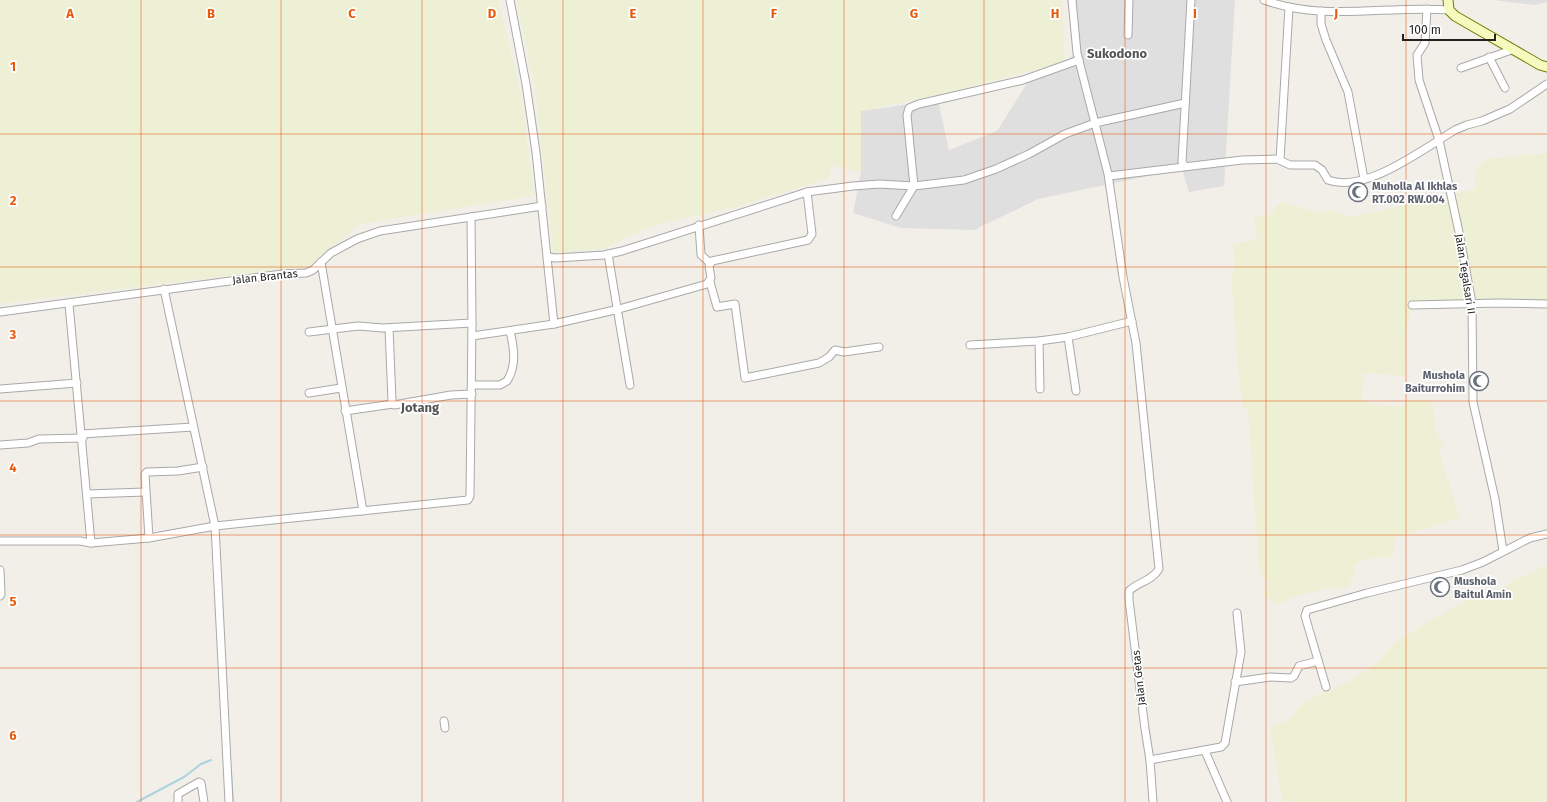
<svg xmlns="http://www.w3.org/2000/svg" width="1547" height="802" font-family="'Fira Sans',sans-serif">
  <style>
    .residential { fill: #e0dfdf }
    .farmland { fill: #eef0d5 }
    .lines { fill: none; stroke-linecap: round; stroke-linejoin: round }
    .stream { stroke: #aad3df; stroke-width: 2 }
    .street-casing { stroke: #a9a9a9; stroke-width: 9 }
    .secondary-casing { stroke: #707d05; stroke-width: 11 }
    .street { stroke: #fff; stroke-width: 7 }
    .secondary { stroke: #f7fabf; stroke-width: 9 }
    .grid { fill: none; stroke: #e8590c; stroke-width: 1; stroke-opacity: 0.55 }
    .labels { text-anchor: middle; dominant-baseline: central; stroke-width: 3.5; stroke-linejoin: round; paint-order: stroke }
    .worship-label { font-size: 11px; font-weight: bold; fill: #5b616d; stroke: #fff; text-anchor: start }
    .street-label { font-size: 11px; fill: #222; stroke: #fff }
    .quarter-label { font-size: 13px; font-weight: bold; fill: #555; stroke: #fff }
    .grid-label { font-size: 13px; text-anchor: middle; font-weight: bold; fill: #e8590c; stroke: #fff; stroke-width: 3.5; stroke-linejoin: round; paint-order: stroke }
  </style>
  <rect width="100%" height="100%" fill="#f2efe9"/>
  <g class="residential">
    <polygon points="1072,0 1235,0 1224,186 1189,192 1182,169 1038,199 974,230 901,228 853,213 861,172 861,111 938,100 949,150 997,131 1028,82 1065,62 1077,52"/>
    <polygon points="1493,0 1547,0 1547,2 1535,5"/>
  </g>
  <g class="farmland">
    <polygon points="0,0 498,0 521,93 534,196 360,224 309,266 0,304"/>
    <polygon points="516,0 1062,0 1065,62 936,96 861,111 861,172 833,166 827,179 743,205 652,226 605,248 553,254 535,89"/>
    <polygon points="1547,153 1547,304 1412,305 1406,332 1405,376 1364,373 1361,398 1369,404 1402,407 1412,400 1421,400 1433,403 1435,430 1445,448 1439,451 1460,518 1395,538 1393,556 1368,559 1355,564 1354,575 1346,589 1331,588 1316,591 1294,597 1279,604 1263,596 1269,583 1259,571 1248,409 1242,408 1235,330 1231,275 1235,265 1232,244 1257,240 1254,217 1271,215 1278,204 1283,202 1317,212 1334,211 1349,217 1402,206 1420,200 1445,199 1461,192 1476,189 1474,172 1486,159"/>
    <polygon points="1547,565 1547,802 1282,802 1270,726 1289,720 1303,702 1350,681 1378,662 1393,644 1428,622 1468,600 1502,599 1509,582"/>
  </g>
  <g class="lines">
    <g class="stream">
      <polyline points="231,773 233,802"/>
      <polyline points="137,802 184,777 201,764 211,760"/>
    </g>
    <g class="street-casing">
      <g id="street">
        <polyline points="510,0 526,84 536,152 554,324 619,309 707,284 711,278 709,266 712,261 808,240 812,234 807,192"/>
        <path d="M1072 0 1077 53 1108 174 1123 277 1136 343 1159 569C1152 581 1138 582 1129 591V600L1145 729 1150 760 1153 802"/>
        <path d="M1264 0C1323 22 1388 5 1449 10"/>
        <polyline points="1427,9 1425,43 1417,55 1419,80 1439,140 1459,232 1472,303 1473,402 1495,499 1503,551"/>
        <polyline points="1321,11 1321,24 1326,40 1348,92 1364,179"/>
        <polyline points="1128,35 1129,0"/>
        <polyline points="1489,57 1505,88"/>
        <polyline points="1461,68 1514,49"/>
        <polyline points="1280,160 1289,7"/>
        <polyline points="1185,166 1182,162 1191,0"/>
        <path d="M1109 176 1242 160 1277 159 1290 165H1315L1322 170 1328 180C1365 194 1423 149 1455 130L1467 125 1482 121 1510 109 1547 84"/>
        <polyline points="896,216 914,186 907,115 909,108 919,104 1023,80 1079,60"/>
        <polyline points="699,225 701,255 710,263"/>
        <polyline points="608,254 630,385"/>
        <polyline points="548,257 556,258 604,255 622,251 807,192 853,186 879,184 914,186 964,180 996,169 1029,154 1065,134 1095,123 1185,103"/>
        <polyline points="321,262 363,511"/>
        <polyline points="710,282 717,307 735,304 745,378 819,363 829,357 835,350 844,352 879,347"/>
        <polyline points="164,289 215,526 229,802"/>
        <polyline points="69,304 91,543"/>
        <polyline points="1412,305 1498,303 1547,304"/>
        <polyline points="0,312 282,274 306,273 313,270 331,253 357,239 380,231 542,206"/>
        <polyline points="389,328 392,401 394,405 451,395 472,394"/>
        <polyline points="309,332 358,326 383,328 472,323"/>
        <polyline points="472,336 554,324"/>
        <polyline points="1068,337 1076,391"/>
        <polyline points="1039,341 1040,389"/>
        <polyline points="970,345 1039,341 1068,337 1132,321"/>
        <path d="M472 385H500L507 381C517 365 514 348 510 331"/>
        <polyline points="0,389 77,383"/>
        <polyline points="309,393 341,388"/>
        <polyline points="345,411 393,404"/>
        <polyline points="82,434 193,427"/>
        <polyline points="0,445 28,443 39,439 83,438"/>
        <polyline points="87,494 145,492"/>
        <polyline points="149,538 145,474 147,472 178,471 203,467"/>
        <polyline points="0,541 80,541 91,543 149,538 215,526 468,500 470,496 472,323 471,217"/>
        <polyline points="0,570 1,594 0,596"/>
        <polyline points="1235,682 1270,677 1291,678 1294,676 1299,666 1318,661"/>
        <polyline points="1326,687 1305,616 1307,610 1367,593 1462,570 1483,562 1530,538 1547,534"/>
        <polyline points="444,721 445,728"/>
        <polyline points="1205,751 1227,802"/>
        <polyline points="1150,760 1221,747 1225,743 1241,652 1237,613"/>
        <polyline points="178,802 178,794 199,782 201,783 204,802"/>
      </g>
    </g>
    <g class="secondary-casing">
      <polyline id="secondary" points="1448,0 1449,10 1455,16 1540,65 1547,67"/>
    </g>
    <use href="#street" class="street"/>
    <use href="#secondary" class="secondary"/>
  </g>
  <path class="grid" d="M141 0V802M281 0V802M422 0V802M563 0V802M703 0V802M844 0V802M984 0V802M1125 0V802M1266 0V802M1406 0V802M0 134H1547M0 267H1547M0 401H1547M0 535H1547M0 668H1547"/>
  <defs>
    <g id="mosque-ring" transform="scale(1)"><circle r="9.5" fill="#fff" stroke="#6b7280" stroke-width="1.5"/><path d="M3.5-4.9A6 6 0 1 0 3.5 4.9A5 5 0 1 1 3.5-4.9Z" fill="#6b7280"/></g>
  </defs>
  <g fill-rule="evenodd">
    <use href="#mosque-ring" x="1358" y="192"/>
    <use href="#mosque-ring" x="1479" y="381"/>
    <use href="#mosque-ring" x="1440" y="587"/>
  </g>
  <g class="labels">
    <g class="worship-label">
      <text x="1372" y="186">Muholla Al Ikhlas<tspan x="1372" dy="13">RT.002 RW.004</tspan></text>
      <text x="1465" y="375" text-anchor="end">Mushola<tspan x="1465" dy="13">Baiturrohim</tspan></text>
      <text x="1454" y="581">Mushola<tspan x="1454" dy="13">Baitul Amin</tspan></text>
    </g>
    <g class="street-label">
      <text transform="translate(1465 274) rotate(81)">Jalan Tegalsari II</text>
      <text transform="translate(265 277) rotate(-6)">Jalan Brantas</text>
      <text transform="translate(1139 678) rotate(-96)">Jalan Getas</text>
    </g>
    <g class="quarter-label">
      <text x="1117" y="53">Sukodono</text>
      <text x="420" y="407">Jotang</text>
    </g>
  </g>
  <g class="grid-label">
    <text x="70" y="18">A</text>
    <text x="211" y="18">B</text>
    <text x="352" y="18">C</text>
    <text x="492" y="18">D</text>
    <text x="633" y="18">E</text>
    <text x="774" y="18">F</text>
    <text x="914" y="18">G</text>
    <text x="1055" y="18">H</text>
    <text x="1195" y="18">I</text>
    <text x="1336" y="18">J</text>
    <text x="13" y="71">1</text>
    <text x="13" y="205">2</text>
    <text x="13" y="339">3</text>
    <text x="13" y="472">4</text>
    <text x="13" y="606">5</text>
    <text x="13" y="740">6</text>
  </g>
  <path d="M1403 34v6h92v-6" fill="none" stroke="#222222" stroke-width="2"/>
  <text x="1409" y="34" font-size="12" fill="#222222" stroke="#ffffff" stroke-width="3" paint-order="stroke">100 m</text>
</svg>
